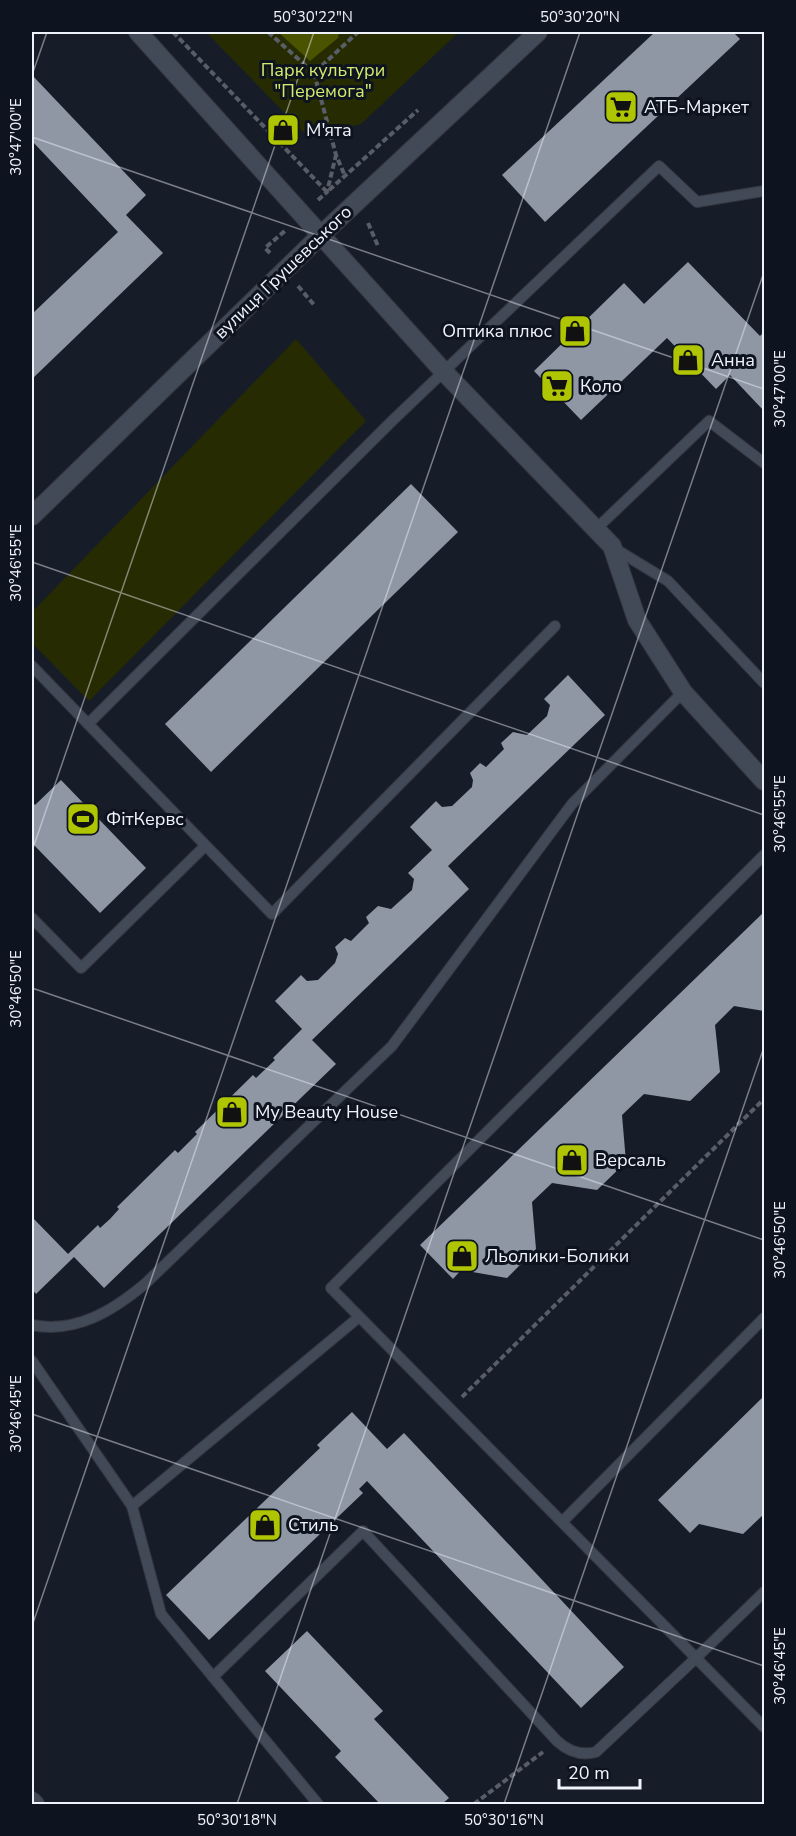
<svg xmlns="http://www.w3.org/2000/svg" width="796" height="1836" font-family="'Nunito Sans',sans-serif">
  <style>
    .green { fill: #262b01 }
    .forest { fill: #495300 }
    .building { fill: #8f97a5 }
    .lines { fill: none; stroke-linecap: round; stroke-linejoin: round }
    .service-casing { stroke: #333640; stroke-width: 12 }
    .minor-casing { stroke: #333640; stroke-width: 20 }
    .path { stroke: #585e68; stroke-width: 4; stroke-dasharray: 6 3; stroke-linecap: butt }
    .service { stroke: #434a57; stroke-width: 10 }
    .minor { stroke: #434a57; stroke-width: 18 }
    .ticks { fill: none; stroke: #eff4fc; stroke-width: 1.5; stroke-opacity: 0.45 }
    .labels { text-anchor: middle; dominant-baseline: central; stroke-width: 6; stroke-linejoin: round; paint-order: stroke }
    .park-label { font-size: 18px; fill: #d6ea6e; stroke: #0e141f }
    .poi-label { font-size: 18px; fill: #eff4fc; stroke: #0e141f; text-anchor: start }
    .street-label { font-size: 18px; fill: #eff4fc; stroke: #0e141f }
    .neatline { fill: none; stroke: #eff4fc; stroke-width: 2 }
    .ticks-label { font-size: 15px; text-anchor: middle; fill: #eff4fc }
  </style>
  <rect width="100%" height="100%" fill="#171d28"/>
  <g class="green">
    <polygon points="206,32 459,32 361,124 307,136"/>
    <polygon points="296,339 366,421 89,701 32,643 32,612"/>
  </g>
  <polygon class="forest" points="278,32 339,32 338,38 310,61"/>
  <g class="building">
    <polygon points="655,32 733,32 740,39 545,222 502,175"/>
    <polygon points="32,75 146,195 126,215 163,253 32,379 32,314 118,232 32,141"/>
    <polygon points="688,262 760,336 764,332 764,411 730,375 716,389 667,338 581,420 534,371 624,283 644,304"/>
    <polygon points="411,484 458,532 211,772 165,724"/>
    <polygon points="568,675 605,715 448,866 469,889 312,1040 336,1064 104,1288 74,1257 36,1294 32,1289 32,1217 68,1254 98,1225 100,1228 110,1219 119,1209 117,1207 175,1150 178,1153 197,1134 195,1132 253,1075 256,1078 275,1060 273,1058 302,1029 275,1001 301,975 307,981 318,980 335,963 338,954 335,947 345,938 351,941 369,923 366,917 378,906 391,909 412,890 414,879 408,873 432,850 410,827 436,801 442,807 452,806 472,787 473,780 470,773 480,763 486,767 504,749 501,743 513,732 527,735 547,716 550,705 544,699"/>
    <polygon points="61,780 146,868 100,913 32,843 32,801 35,805"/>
    <polygon points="764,912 764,1011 734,1006 715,1025 720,1072 690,1101 644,1094 622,1115 626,1162 597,1190 552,1183 532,1202 536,1249 507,1278 461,1270 453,1279 420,1245"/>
    <polygon points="764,1396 764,1514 743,1534 699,1524 690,1533 658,1500"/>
    <polygon points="352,1412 387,1449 404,1433 624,1667 581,1708 367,1481 359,1489 363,1493 209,1640 166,1595 320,1448 317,1445"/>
    <polygon points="307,1631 383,1711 374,1719 449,1798 442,1804 380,1804 335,1757 341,1751 265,1671"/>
  </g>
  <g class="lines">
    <g class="service-casing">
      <g id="service">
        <polyline points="596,529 709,421 764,463"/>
        <polyline points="612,547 668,581 764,683"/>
        <polyline points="32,666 272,914 555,626"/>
        <polyline points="88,724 392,421 659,166 697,202 764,191"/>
        <polyline points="764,855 331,1288 696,1658 764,1592"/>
        <polyline points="32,918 81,968 205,846"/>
        <path d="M32 1325C76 1334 114 1310 146 1283L392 1046 572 804 683 692"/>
        <polyline points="32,1361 132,1506 359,1317"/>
        <polyline points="132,1506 161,1614 318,1804"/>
        <polyline points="563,1521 764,1318"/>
        <path d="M213 1677 363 1531 557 1741C568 1751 581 1756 596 1752L696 1658 764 1727"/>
      </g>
    </g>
    <g class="minor-casing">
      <g id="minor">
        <polyline points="138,32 445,373 612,546 637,620 683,692 764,781"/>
        <polyline points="32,516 320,236 538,32"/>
        <polyline points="32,1801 35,1804"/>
      </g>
    </g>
    <g class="path">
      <polyline points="173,32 327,192 418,110"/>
      <polyline points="268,32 314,73 358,32"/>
      <polyline points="314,73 336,155 345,176"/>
      <polyline points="318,200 327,192 336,155"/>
      <polyline points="368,223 378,246"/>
      <polyline points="270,253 265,248 286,230"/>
      <polyline points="298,286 315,306"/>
      <polyline points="462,1397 764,1099"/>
      <polyline points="474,1804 543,1752"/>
    </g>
    <use href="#service" class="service"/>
    <use href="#minor" class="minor"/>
  </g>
  <path class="ticks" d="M32 75 47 32M32 137 764 389M32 562 764 815M32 851 314 32M32 988 764 1240M32 1414 764 1666M32 1626 580 32M237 1804 764 272M504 1804 764 1047"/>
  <defs>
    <g id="supermarket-square" transform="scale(1.725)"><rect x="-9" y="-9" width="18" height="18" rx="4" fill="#b0c502" stroke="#0e141f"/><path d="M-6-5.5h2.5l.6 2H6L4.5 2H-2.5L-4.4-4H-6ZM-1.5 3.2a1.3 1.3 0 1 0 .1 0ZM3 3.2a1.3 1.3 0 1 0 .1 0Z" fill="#111"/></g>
    <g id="shop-square" transform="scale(1.725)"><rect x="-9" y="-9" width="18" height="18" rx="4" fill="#b0c502" stroke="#0e141f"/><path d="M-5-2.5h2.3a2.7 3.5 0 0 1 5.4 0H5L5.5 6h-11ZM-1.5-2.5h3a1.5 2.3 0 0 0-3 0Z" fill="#111"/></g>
    <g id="stadium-square" transform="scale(1.725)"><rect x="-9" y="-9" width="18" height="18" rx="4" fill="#b0c502" stroke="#0e141f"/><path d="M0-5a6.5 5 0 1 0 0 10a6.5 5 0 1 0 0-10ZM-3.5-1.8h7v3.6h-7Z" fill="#111"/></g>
  </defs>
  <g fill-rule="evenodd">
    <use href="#supermarket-square" x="621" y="107"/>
    <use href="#shop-square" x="283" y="130"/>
    <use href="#shop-square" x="575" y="331"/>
    <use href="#shop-square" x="688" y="360"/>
    <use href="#supermarket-square" x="557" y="386"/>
    <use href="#stadium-square" x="83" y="819"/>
    <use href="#shop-square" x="232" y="1112"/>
    <use href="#shop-square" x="572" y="1160"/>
    <use href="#shop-square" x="462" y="1256"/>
    <use href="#shop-square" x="265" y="1525"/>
  </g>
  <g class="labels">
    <g class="park-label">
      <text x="323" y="70">Парк культури<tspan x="323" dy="21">"Перемога"</tspan></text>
    </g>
    <g class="poi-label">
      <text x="644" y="107">АТБ-Маркет</text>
      <text x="306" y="130">М'ята</text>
      <text x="552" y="331" text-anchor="end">Оптика плюс</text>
      <text x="711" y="360">Анна</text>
      <text x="580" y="386">Коло</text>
      <text x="106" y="819">ФітКервс</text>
      <text x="255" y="1112">My Beauty House</text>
      <text x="595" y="1160">Версаль</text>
      <text x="485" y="1256">Льолики-Болики</text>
      <text x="288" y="1525">Стиль</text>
    </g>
    <g class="street-label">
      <text transform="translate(283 272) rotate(-44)">вулиця Грушевського</text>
    </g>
  </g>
  <rect width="796" height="1836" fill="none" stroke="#0e141f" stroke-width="66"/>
  <path d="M559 1779v9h81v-9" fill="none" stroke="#eff4fc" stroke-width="3"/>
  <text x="568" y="1779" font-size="18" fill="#eff4fc" stroke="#0e141f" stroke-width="4.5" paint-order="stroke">20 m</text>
  <rect x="33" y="33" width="730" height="1770" class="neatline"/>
  <g class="ticks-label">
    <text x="313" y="22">50°30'22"N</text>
    <text x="580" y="22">50°30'20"N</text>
    <text transform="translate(16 137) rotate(-90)" y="5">30°47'00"E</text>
    <text transform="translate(780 389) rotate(-90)" y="5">30°47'00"E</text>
    <text transform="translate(16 563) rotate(-90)" y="5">30°46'55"E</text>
    <text transform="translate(780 814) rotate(-90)" y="5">30°46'55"E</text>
    <text transform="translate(16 989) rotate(-90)" y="5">30°46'50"E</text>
    <text transform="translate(780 1240) rotate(-90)" y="5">30°46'50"E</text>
    <text transform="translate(16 1414) rotate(-90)" y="5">30°46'45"E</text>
    <text transform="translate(780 1666) rotate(-90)" y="5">30°46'45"E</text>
    <text x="237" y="1825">50°30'18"N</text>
    <text x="504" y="1825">50°30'16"N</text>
  </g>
</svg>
